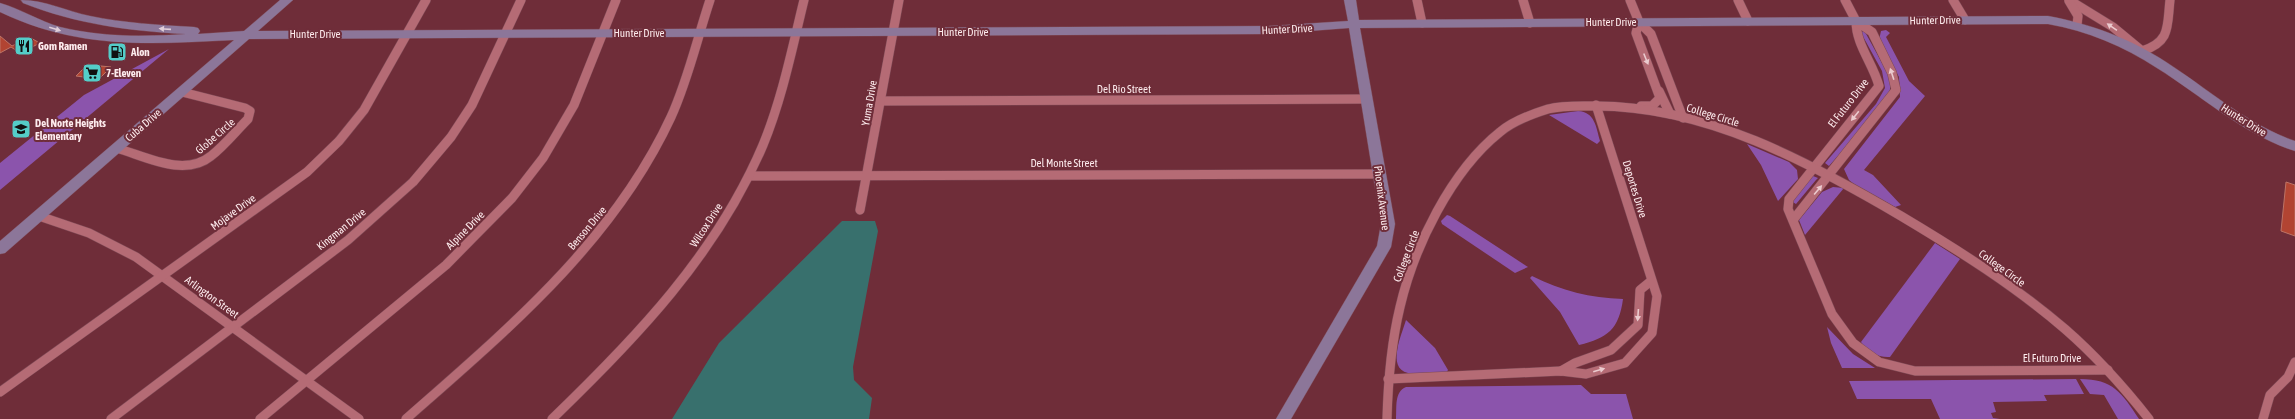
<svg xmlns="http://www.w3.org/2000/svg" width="2295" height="419" font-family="'Asap Condensed',sans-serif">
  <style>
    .green { fill: #8b54ac }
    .water { fill: #38706d }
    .building { fill: #b24432; stroke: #bd7466 }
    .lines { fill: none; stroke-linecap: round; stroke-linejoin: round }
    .street-casing { stroke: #7e4955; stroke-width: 10 }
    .secondary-casing { stroke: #7e4955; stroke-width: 1 }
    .street { stroke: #b56b75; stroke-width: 9 }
    .secondary { fill: #8c7699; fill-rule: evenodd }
    .oneway { fill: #ebcbcf }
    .oneway2 { fill: #e1ced8 }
    .labels { text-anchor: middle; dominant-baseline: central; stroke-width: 4; stroke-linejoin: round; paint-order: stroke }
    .street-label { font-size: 11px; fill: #fdebed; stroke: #6f2d39 }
    .poi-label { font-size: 11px; font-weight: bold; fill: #fdebed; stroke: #6f2d39; text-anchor: start }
  </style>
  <rect width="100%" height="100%" fill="#6f2d39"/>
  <g class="green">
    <polygon points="1886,30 1890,33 1886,37 1909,81 1925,96 1864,170 1873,175 1901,205 1895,207 1855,185 1849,180 1844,169 1900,97 1899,77 1879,40 1881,31"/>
    <path d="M1860 31 1865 32 1887 72C1890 79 1892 88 1888 96 1878 115 1845 148 1829 166L1825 163 1876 104 1885 88 1882 71Z"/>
    <polygon points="169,49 0,190 0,163 84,95"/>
    <path d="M1578 111C1595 112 1596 127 1600 141L1597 144 1549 115Z"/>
    <polygon points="1747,144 1789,162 1797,170 1798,179 1778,201 1761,165"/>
    <polygon points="1813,176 1818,178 1816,180 1796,204 1791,201"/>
    <polygon points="1833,187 1844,188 1805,235 1799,220 1822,192"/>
    <polygon points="1447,215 1450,216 1528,267 1515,273 1442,224 1441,221"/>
    <path d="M1935 243 1960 259 1890 357C1879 358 1867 352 1861 342Z"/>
    <path d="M1532 276C1562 291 1590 298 1623 299 1619 329 1608 338 1579 345L1560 312 1530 278Z"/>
    <path d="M1406 320 1435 348 1448 370 1446 373C1435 373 1420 376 1408 373 1386 368 1402 334 1406 320Z"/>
    <polygon points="1827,327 1853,354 1875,368 1842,368 1831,343"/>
    <polygon points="2076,379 2084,394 2044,395 2047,401 1993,402 1996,412 1991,413 1993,418 2000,419 1940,419 1931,399 1857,399 1849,381"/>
    <path d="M2080 379C2113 379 2122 393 2139 419H2118L2104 395 2090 394Z"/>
    <path d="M1581 385 1591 394H1626L1633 419H1396C1397 407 1394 392 1406 387Z"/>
  </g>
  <polygon class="water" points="842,221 875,221 878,231 853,367 854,380 872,398 869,419 672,419 719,343"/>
  <g class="building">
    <polygon points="0,36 12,46 29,37 38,42 38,44 20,53 11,47 0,53"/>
    <polygon points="88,64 101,66 111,67 99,79 76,76"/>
    <polygon points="2286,182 2295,185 2295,236 2281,231"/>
  </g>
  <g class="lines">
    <g class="street-casing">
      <g id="street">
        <polyline points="1417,0 1422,23"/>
        <polyline points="1523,0 1530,23"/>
        <polyline points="1630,0 1639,22 1651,34 1683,118"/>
        <polyline points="1738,0 1748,21"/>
        <polyline points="1953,0 1965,20"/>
        <path d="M2069 0 2113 27 2142 51C2171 42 2167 26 2170 0"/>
        <polyline points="2069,1 2078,16 2077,25"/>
        <path d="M1856 21C1856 45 1873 63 1879 86L1789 199 1788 209 1832 314 1853 343 1879 362 1915 371 2108 370"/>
        <polyline points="1639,22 1636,33 1660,98 1652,106 1641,106"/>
        <polyline points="1659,91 1670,114"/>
        <polyline points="880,101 1367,99"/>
        <path d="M116 148C145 156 184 178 211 156 224 146 236 131 248 119L250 111 245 108 182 92"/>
        <polyline points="749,176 1380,174"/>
        <polyline points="860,210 899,0"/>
        <polyline points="39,216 89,233 136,257 359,419"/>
        <polyline points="1793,220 1896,90 1892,73 1872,32 1856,21 1845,0"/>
        <polyline points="1561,371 1575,363 1611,350 1638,325 1640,290 1651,281"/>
        <polyline points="1388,379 1561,371 1586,374 1625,363 1652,333 1657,296 1596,105"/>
        <polyline points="0,392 307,172 339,141 364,110 426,0"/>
        <polyline points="111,419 348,240 413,182 451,137 472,105 521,0"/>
        <polyline points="260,419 446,265 512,198 543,158 574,105 616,0"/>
        <path d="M406 419C507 330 613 242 671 117 688 80 697 39 710 0"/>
        <path d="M552 419C635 339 717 254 763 145 782 99 792 49 804 0"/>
        <path d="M1387 419C1388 382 1391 344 1400 307 1414 247 1451 171 1500 132 1513 121 1532 114 1548 109 1563 105 1581 106 1596 106 1706 106 1809 162 1901 216 1958 250 2015 286 2065 329 2096 356 2123 386 2149 419"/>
        <polyline points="2263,419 2270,395 2288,377 2295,362"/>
      </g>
    </g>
    <g class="secondary-casing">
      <path id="secondary" d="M21 0C45 0 66 11 90 16 124 23 159 25 194 27L198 28 200 31 198 34 244 31 280 0H293L258 31 1269 26 1348 21 1344 0H1356L1359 20 2048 16C2091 24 2129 38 2166 62 2208 89 2248 125 2295 141V151C2244 135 2202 96 2157 68 2123 46 2088 31 2048 24L1360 28 1395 224 1391 247 1291 419H1276L1377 246 1381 224 1349 28 1269 34 249 39 5 253 0 254V241L234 40C149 44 80 50 0 12V3C21 9 39 21 60 27 100 37 144 37 186 34 129 31 76 24 23 3Z"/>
    </g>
    <use href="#street" class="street"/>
    <use href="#secondary" class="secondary"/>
  </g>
  <defs><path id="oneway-solid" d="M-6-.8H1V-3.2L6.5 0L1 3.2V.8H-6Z"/></defs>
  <g class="oneway">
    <use href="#oneway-solid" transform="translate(2112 27) rotate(-146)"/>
    <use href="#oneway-solid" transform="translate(1646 59) rotate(68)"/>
    <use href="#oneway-solid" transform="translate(1892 74) rotate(-108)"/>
    <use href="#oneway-solid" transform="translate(1855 116) rotate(129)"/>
    <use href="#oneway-solid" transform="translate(1818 190) rotate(-50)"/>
    <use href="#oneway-solid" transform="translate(1638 315) rotate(94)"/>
    <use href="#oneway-solid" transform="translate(1599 370) rotate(-16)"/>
  </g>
  <g class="oneway2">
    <use href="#oneway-solid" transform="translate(55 29) rotate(17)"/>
    <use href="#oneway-solid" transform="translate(165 29) rotate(-176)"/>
  </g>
  <defs>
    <g id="restaurant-square" transform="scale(1)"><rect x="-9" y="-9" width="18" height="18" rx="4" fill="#54cdc8" stroke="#6f2d39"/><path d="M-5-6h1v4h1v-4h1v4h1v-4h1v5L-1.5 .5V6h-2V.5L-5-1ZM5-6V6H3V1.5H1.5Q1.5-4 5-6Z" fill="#111"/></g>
    <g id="fuel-square" transform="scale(1)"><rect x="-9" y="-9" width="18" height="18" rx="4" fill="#54cdc8" stroke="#6f2d39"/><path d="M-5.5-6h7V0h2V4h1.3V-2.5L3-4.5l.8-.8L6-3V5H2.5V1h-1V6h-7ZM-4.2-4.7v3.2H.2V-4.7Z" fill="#111"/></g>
    <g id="supermarket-square" transform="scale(1)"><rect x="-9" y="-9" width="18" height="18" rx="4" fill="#54cdc8" stroke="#6f2d39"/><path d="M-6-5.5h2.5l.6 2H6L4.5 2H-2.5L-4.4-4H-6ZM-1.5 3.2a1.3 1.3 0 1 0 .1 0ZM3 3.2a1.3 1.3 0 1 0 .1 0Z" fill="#111"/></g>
    <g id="school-square" transform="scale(1)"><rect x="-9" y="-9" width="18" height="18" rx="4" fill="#54cdc8" stroke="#6f2d39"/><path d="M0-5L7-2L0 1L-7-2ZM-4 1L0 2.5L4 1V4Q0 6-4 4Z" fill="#111"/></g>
  </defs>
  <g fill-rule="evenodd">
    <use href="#restaurant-square" x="24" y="46"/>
    <use href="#fuel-square" x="117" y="52"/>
    <use href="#supermarket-square" x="92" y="73"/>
    <use href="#school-square" x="21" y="129"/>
  </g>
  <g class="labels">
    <g class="street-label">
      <text transform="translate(1935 20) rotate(-1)">Hunter Drive</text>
      <text x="1611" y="22">Hunter Drive</text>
      <text transform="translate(1287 29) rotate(-3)">Hunter Drive</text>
      <text x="963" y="32">Hunter Drive</text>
      <text x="639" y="33">Hunter Drive</text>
      <text x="315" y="34">Hunter Drive</text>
      <text x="1124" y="89">Del Rio Street</text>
      <text transform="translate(869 103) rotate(-80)">Yuma Drive</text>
      <text transform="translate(1848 103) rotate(-52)">El Futuro Drive</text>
      <text transform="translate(1713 115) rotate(17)">College Circle</text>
      <text transform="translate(2244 120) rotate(32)">Hunter Drive</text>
      <text transform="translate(143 125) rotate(-41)">Cuba Drive</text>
      <text transform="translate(215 136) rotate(-41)">Globe Circle</text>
      <text x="1064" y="163">Del Monte Street</text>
      <text transform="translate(1635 189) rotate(73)">Deportes Drive</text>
      <text transform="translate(1382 198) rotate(83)">Phoenix Avenue</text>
      <text transform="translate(233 212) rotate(-36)">Mojave Drive</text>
      <text transform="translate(706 225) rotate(-57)">Wilcox Drive</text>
      <text transform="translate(587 228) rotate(-50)">Benson Drive</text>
      <text transform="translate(341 229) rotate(-39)">Kingman Drive</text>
      <text transform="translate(465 230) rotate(-45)">Alpine Drive</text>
      <text transform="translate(1406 256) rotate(-69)">College Circle</text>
      <text transform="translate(2002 268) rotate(36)">College Circle</text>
      <text transform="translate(212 297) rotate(36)">Arlington Street</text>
      <text x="2052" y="358">El Futuro Drive</text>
    </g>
    <g class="poi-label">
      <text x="38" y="46">Gom Ramen</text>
      <text x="131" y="52">Alon</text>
      <text x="106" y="73">7-Eleven</text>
      <text x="35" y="123">Del Norte Heights<tspan x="35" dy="13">Elementary</tspan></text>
    </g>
  </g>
</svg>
